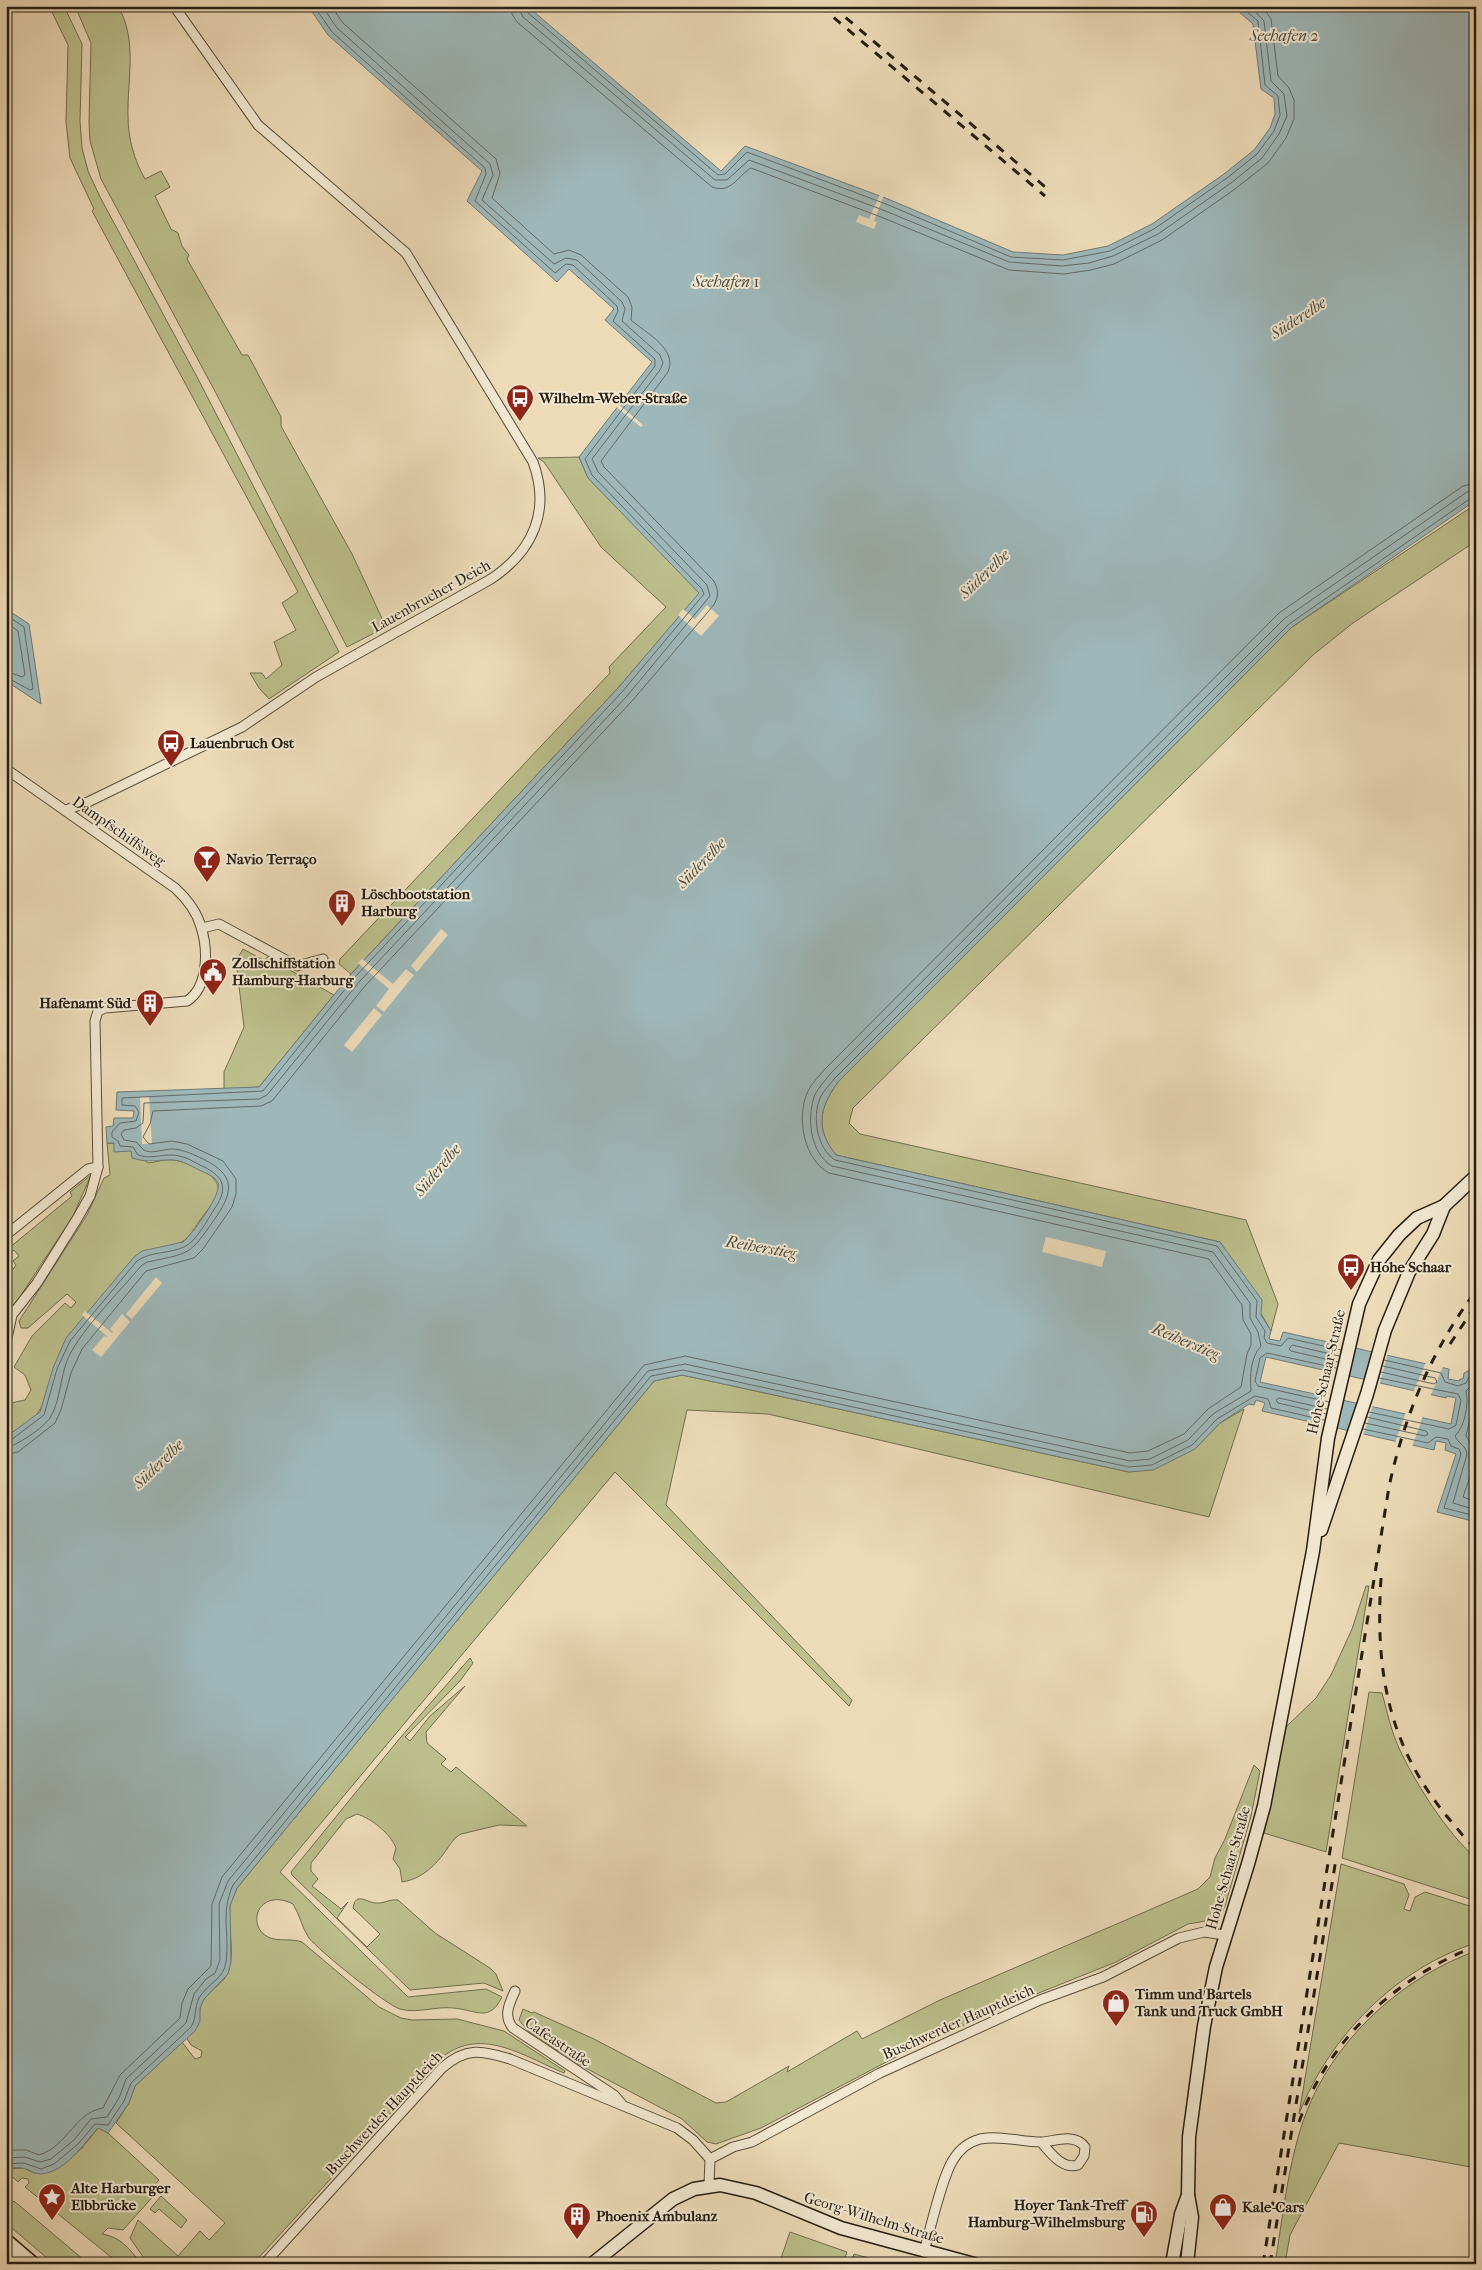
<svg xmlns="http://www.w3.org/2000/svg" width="1482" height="2270" font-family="'IM FELL French Canon',serif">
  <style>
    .green { fill: #bcbf8c; stroke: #716e50 }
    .water { fill: #9eb8ba; stroke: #6e7a77; fill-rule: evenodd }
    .pier { fill: #eddbb8 }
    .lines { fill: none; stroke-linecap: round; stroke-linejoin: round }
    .shore { stroke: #626a66; stroke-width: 1 }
    .street-casing { stroke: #584c3c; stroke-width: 11 }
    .secondary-casing { stroke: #261d13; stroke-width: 15 }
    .street { stroke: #f3e8d1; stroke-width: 9 }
    .secondary { stroke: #f3e8d1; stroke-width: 12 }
    .rail { stroke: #261d13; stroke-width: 3; stroke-dasharray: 9 9; stroke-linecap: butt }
    .labels { text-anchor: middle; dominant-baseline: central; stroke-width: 4; stroke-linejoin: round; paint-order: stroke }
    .poi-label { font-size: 15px; font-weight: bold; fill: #261d13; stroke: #f3e8d1; text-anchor: start }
    .street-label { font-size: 15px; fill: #261d13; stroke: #f3e8d1 }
    .water-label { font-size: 16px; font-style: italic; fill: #4a4c45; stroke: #f3e8d1 }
  </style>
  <rect width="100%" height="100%" fill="#eddbb8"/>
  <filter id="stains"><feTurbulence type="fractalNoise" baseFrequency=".004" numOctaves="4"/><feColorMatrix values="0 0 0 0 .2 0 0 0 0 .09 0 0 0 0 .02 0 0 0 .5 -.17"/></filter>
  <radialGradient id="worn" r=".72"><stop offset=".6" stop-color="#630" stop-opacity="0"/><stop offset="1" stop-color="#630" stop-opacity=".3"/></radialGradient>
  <g class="green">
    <polygon points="49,6 64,6 82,44 80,121 82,148 88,171 100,197 196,375 339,652 269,699 259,688 250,673 262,673 266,679 282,665 274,642 296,630 282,603 298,592 92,211 94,209 70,158 66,122 68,45"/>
    <path d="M75 6H118C138 41 127 79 128 116 128 138 134 160 145 179L161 171 170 187 155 196 171 229 178 233 182 246 189 255 187 259 242 355H248L281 417V426L352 554 386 627 347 647 218 397 101 179 90 141 89 122 91 43Z"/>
    <polygon points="579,457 588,478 700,593 618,688 351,974 339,964 340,959 610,673 609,667 666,607 601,547 544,462 538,458"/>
    <path d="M1476 504V541L1353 623 1313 655 853 1108 849 1123 860 1134 1246 1220 1278 1304 1271 1331 1220 1242 836 1155C815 1129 819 1108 838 1082L1292 627Z"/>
    <polygon points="243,949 265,961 267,957 334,995 259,1087 224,1089 224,1072 244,1027 236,961"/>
    <path d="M107 1143C122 1143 136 1154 148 1163 156 1162 166 1159 174 1160 187 1162 221 1174 218 1191 216 1202 206 1211 200 1220 193 1230 188 1241 177 1244L43 1405 35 1417 6 1437V1404L25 1400 31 1390 25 1375 14 1367 32 1336 65 1303 71 1308 76 1302 67 1294 28 1328H21L19 1321 87 1215 104 1178 110 1175Z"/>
    <polygon points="91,1175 73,1216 6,1318 6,1279 16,1265 13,1261 19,1256 14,1250 7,1256 6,1246 9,1248 72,1196 70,1192"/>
    <path d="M682 1375 1129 1472 1195 1449 1220 1423 1244 1409 1209 1517 768 1414 687 1410 666 1505 852 1700 849 1706 615 1472 280 1872 408 1997 486 1989 502 1997C489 2023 477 2010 453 2008 435 2006 418 2014 400 2009 386 2005 318 1950 309 1938 302 1928 300 1915 293 1904 259 1887 245 1925 268 1937 278 1942 291 1938 302 1942L379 2007 401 2018 412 2020 457 2019 504 2031 565 2071 564 2073C523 2056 479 2024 439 2060L253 2264H148L130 2238 138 2220 178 2256 200 2231 209 2240 225 2223 116 2123 129 2103 135 2086 182 2042 195 2059 201 2057 202 2051 191 2045 186 2037C205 2022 195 2016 203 2001 210 1989 224 1984 228 1972 236 1951 227 1928 230 1906 231 1900 235 1894 237 1888L654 1381Z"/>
    <polygon points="1366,1586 1369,1586 1326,1852 1264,1833 1286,1727 1316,1698 1331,1675 1352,1629"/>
    <path d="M470 1658 473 1663 460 1681 405 1737 410 1741 430 1716 465 1686 426 1732 427 1743 446 1759 441 1764 451 1772 456 1767 527 1826 499 1825 461 1834C454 1838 451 1843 447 1849 436 1865 422 1879 402 1882L400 1869 393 1859 396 1848C391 1834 371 1818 357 1814L346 1819 311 1863V1871L318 1879 312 1886 341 1909 348 1902 337 1918 367 1947 380 1934 353 1908C356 1890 367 1904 378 1903 385 1903 390 1899 398 1900L435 1933 490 1968 496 1974 503 1991 484 1983 410 1990 292 1875 291 1872 400 1738Z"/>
    <path d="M1369 1692 1382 1693C1387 1711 1391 1731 1399 1748 1414 1781 1448 1835 1476 1858V1901L1342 1858Z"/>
    <polygon points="1254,1765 1260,1771 1251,1816 1225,1906 1218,1919 1188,1924 1116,1962 999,2009 913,2048 761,2128 716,2144 707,2142 682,2119 578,2064 528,2031 519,2020 523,2009 532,2013 534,2012 594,2039 716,2103 726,2102 789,2066 787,2072 857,2031 862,2039 940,2000 1198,1889 1210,1877 1215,1858 1225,1839"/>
    <path d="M1341 1864 1404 1884 1409 1895 1404 1909 1410 1911 1415 1897 1425 1892 1476 1908V1943C1396 1968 1329 2037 1299 2114Z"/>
    <path d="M1476 1951V2168L1339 2143 1290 2235 1285 2264H1275C1284 2210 1289 2151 1311 2101 1342 2032 1406 1976 1476 1951Z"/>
    <path d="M99 2127 108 2133 159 2180 152 2188 157 2192 123 2230 108 2228 102 2234C121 2237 131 2250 141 2264H121L117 2262 25 2187 29 2183 28 2179 22 2178 18 2182 6 2171V2169L24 2168 34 2173 57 2169 82 2148Z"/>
    <polygon points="161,2196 187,2220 181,2228 159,2209 155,2213 150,2209"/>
    <polygon points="14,2201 84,2260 83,2264 54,2264 6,2223 6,2203 11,2204"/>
    <polygon points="790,2232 847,2252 843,2264 779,2264"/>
    <polygon points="854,2254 890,2264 851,2264"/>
  </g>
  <g class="water">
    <path d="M308 6H527L721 171 745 146 888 199 1013 252 1063 255 1108 246 1152 224 1224 174 1254 150 1270 128 1275 114 1274 98 1261 89 1253 24 1232 6H1476V500L1292 627 838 1082C819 1108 815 1129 836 1155L1220 1242 1262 1300 1261 1315 1271 1331 1269 1339 1280 1341 1283 1332 1449 1369 1448 1379 1459 1381 1460 1379H1463L1464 1373 1476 1367V1522L1437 1512 1456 1454 1445 1450 1446 1443 1436 1441 1434 1450 1262 1411 1265 1403 1256 1400 1254 1405 1249 1404 1220 1423 1195 1449 1153 1470 1129 1472 682 1375 654 1381 237 1888 230 1906 231 1962 228 1974 204 1999 200 2008V2021L195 2031 135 2086 129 2103 108 2133 98 2128C83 2144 66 2172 41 2174 33 2174 29 2169 22 2168 17 2167 11 2168 6 2169V1437L40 1412 53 1368 66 1338 134 1257 142 1251 183 1242C192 1234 222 1195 218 1183 215 1176 205 1173 199 1170 191 1166 183 1161 174 1160 157 1159 152 1164 132 1158L131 1151 114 1152V1143H107L106 1127 113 1126 114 1118H133L134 1111 116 1110 117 1092 259 1087 351 974 618 688 699 593 588 478 579 457 652 362 605 320 614 309 569 269 557 282 467 201 482 171 328 35ZM1266 1357 1446 1398 1447 1396 1456 1398 1451 1424 1260 1382Z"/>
    <polygon points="6,609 29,624 41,704 6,681"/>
  </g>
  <g class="pier">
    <polygon points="880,194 884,195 874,221 877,222 874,229 856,222 859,215 869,219"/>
    <polygon points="617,403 643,425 641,427 615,406"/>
    <polygon points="707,605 719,616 701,636 678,615 683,609 695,619"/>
    <polygon points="441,929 448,935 417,972 411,966"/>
    <polygon points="362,959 393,984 406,969 414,975 384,1012 376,1006 389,989 358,963"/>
    <polygon points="374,1008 382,1015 352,1052 344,1045"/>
    <polygon points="140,1097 149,1097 152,1144 142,1144"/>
    <polygon points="1046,1237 1106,1251 1102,1267 1042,1252"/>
    <polygon points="156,1277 162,1283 132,1319 126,1314"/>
    <polygon points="85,1311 112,1333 113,1332 110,1329 122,1314 130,1322 101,1357 92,1350 104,1336 108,1337 82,1315"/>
    <polygon points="1335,1341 1355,1345 1348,1379 1328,1374"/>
    <polygon points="1372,1349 1388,1353 1379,1386 1363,1382"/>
    <polygon points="1426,1362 1443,1367 1430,1397 1413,1393"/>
    <polygon points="1323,1394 1343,1398 1336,1430 1316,1426"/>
    <polygon points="1357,1401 1373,1405 1363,1436 1347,1433"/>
    <polygon points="1406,1412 1423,1416 1412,1447 1395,1443"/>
  </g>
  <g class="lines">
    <g class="shore">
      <path d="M511 6 512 14 517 22 712 187C732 194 737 176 751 168L881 217 1009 270 1064 274 1091 270 1114 264 1162 240 1235 189 1268 163 1286 138 1294 119V100L1289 88 1278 76 1271 19 1262 6"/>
      <polyline points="518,6 523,17 715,180 727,180 749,160 883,210 1009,262 1062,266 1089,263 1113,256 1158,234 1231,183 1262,158 1279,134 1287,116 1284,94 1271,81 1264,21 1250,6"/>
      <polyline points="524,6 527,12 718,175 725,174 747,152 886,204 1011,257 1063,260 1110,251 1154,229 1227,178 1257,154 1274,131 1280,115 1278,96 1265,85 1258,21 1240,6"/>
      <polyline points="6,615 24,627 33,689 30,690 6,677"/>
      <polyline points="6,622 18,631 25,675 22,677 6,671"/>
      <path d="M1341 1350 1288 1338 1281 1346 1267 1343 1264 1338 1265 1331 1256 1317 1257 1301 1217 1246 835 1160C817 1148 812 1118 820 1098 823 1091 830 1085 834 1079L1289 624 1471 498 1476 497"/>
      <polyline points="1384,1360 1441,1373 1445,1382 1458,1386 1466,1383 1469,1377 1476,1373"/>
      <polyline points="1338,1362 1291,1351 1289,1349 1292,1345 1339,1356"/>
      <polyline points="1381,1372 1434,1384 1437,1382 1435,1378 1383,1366"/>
      <path d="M1476 1381 1466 1391C1469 1404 1465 1426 1455 1436 1458 1444 1466 1445 1467 1454L1453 1503 1476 1510"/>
      <path d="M1476 1393 1466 1436C1481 1457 1470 1475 1463 1497L1476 1502"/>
      <polyline points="1329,1402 1258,1386 1255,1381 1260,1358 1267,1353 1336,1368"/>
      <polyline points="1369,1412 1449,1429 1456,1425 1461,1400 1458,1394 1379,1378"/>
      <polyline points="1326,1414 1278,1403 1276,1400 1279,1398 1327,1409"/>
      <polyline points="1365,1423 1425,1436 1428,1434 1426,1431 1367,1417"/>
      <polyline points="1363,1429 1428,1443 1436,1437 1448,1439 1451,1446 1459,1449 1461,1454 1444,1508 1476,1516"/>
      <path d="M6 1441 11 1440 44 1415 57 1369 70 1341 137 1261C151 1251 169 1254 184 1247 197 1241 207 1220 215 1208 230 1186 222 1175 200 1165 191 1160 182 1155 171 1155 159 1155 150 1159 138 1155L133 1147 120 1146 118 1141 112 1137V1132L120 1123 136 1121 139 1112 135 1106 122 1105V1098L263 1091 355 977 622 692 704 594 702 589 592 475 585 459 655 366V359L613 321 618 311 617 306 573 265 566 264 555 273 475 201 486 174 485 168 332 32 314 6"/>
      <path d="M6 1447C16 1447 44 1427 50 1418 61 1400 60 1375 69 1356 83 1328 120 1291 141 1266L147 1262C190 1253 189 1256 214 1220 234 1192 236 1175 203 1159 194 1155 185 1150 174 1149 166 1148 151 1155 144 1150 141 1148 139 1144 136 1142L124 1140 121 1134 124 1130 136 1128 143 1123 144 1103 259 1099 267 1095 360 981 627 696 710 596 707 585 598 472 592 459 660 370 663 363 660 355 622 321 625 309 622 302 577 260 566 258 554 264 482 200 493 175 490 164 337 28 322 6"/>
      <path d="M6 1455 18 1452 55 1423 61 1410 71 1373 82 1349 146 1271 194 1258 203 1249 232 1207 236 1194V1179L223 1161 187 1144 172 1141 149 1144 143 1137 150 1124 153 1111 261 1106 272 1101 365 986 632 701 713 606C719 597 719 589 713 580L604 467 601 461 668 372C678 349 646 333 631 320L632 307 628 297 581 255 569 250 554 254 492 198 500 174 496 159 343 23 331 6"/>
      <path d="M6 2150H26L39 2155C68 2146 74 2113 103 2108L120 2075 180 2018 182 2003 188 1989 211 1966 212 1904 222 1877 644 1365 685 1356 1130 1453 1148 1451 1184 1434 1208 1409 1241 1387 1247 1354 1251 1345V1334L1243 1320 1242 1305 1209 1259 829 1173C803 1159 796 1116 808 1091 812 1083 819 1076 825 1069L1279 613 1463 486 1476 483"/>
      <path d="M6 2158 25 2157 40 2162 51 2159 74 2140 91 2119 107 2117 119 2098 126 2079 186 2023 194 1994 206 1979 215 1973 220 1960 219 1904 228 1881 648 1371 685 1364 1130 1461 1150 1459 1188 1440 1213 1414 1251 1391C1250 1376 1250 1358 1261 1346L1258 1332 1250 1318V1303L1213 1252 832 1166C810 1153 807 1119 814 1097 817 1089 825 1081 830 1074L1284 619 1467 492 1476 490"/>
      <path d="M6 2164 24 2163 41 2169 54 2164 78 2144 95 2124 108 2125 124 2101 131 2083 191 2027C197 2017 194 2008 199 1998 207 1984 224 1979 226 1962 230 1933 220 1914 233 1885L651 1376 683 1370 1129 1467 1152 1465 1192 1445 1217 1419 1255 1396 1268 1399 1271 1408 1324 1420"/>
    </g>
    <g class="street-casing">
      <g id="street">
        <path d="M6 769 175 888C187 899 197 912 201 927 208 949 209 987 187 1001L105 1008 98 1011 95 1021 98 1167 90 1196 77 1219 37 1283 12 1315 6 1343"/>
        <path d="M66 810 88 802 242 727 316 677 491 579C533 551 551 511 533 462L406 253 258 125 174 6"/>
        <polyline points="202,928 219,924 297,966 323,959"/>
        <polyline points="6,1235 88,1169 98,1167"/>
        <path d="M515 1991C509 2004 503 2016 513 2028L614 2095 621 2103"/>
        <polyline points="710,2159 733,2147 752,2142 880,2073 1040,2000 1103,1977 1179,1938 1204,1932 1225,1935"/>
        <path d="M924 2252C930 2230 942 2177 953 2160 959 2150 969 2142 980 2139 1001 2135 1021 2142 1042 2142 1056 2141 1075 2133 1085 2147L1084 2156 1078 2165C1062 2170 1050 2152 1041 2142"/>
        <path d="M264 2264 442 2068C466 2047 482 2050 510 2059L677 2128 693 2140 710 2159 709 2185"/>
      </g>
    </g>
    <g class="secondary-casing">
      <g id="secondary">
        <polyline points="1321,1530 1367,1394 1385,1330 1409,1272 1433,1234 1444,1206"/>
        <polyline points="6,2240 34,2264"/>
        <polyline points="6,2253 20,2264"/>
        <polyline points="592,2264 673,2199 694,2189 720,2185 756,2193 841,2228 974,2264"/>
        <polyline points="1172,2264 1181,2214 1188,2195"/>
        <polyline points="1187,2264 1192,2217 1188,2195 1189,2137 1204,2026 1216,1967 1248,1864 1264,1806 1313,1551 1328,1438 1359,1304 1379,1260 1399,1235 1417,1218 1444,1206 1476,1176"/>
      </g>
    </g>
    <use href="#street" class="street"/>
    <use href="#secondary" class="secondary"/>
    <g class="rail">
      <polyline points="820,6 1045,196"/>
      <polyline points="832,6 1050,191"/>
      <polyline points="1450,1344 1476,1305"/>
      <path d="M1381 1578C1375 1671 1388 1747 1450 1820 1458 1829 1466 1841 1476 1848"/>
      <path d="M1299 2122C1329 2039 1395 1978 1476 1946"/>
      <path d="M1263 2264 1389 1487C1404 1416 1432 1349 1476 1291"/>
      <polyline points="1270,2264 1336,1859"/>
    </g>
  </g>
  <defs>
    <g id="bus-pin" transform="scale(1.4375)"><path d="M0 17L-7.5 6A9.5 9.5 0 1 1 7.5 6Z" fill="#8f2418" stroke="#f3e8d1"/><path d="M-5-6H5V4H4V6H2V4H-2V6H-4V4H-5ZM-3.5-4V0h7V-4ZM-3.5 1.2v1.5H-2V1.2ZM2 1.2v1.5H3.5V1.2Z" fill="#fff"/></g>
    <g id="bar-pin" transform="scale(1.4375)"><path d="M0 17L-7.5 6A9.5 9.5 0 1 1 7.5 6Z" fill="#8f2418" stroke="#f3e8d1"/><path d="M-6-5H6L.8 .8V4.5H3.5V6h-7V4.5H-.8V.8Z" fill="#fff"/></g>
    <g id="building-pin" transform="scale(1.4375)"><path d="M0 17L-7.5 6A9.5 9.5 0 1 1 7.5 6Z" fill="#8f2418" stroke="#f3e8d1"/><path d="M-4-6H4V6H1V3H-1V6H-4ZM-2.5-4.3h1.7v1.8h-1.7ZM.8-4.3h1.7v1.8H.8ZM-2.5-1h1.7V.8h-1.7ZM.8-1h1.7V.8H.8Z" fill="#fff"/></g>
    <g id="civic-pin" transform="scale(1.4375)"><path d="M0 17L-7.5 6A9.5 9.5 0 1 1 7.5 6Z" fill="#8f2418" stroke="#f3e8d1"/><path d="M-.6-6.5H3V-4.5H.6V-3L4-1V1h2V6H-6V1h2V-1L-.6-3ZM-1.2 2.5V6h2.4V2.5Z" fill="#fff"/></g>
    <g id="shop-pin" transform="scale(1.4375)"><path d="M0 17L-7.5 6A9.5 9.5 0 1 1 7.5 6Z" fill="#8f2418" stroke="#f3e8d1"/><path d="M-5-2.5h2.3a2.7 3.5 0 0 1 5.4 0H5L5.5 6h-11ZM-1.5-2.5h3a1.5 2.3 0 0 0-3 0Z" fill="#fff"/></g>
    <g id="sight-pin" transform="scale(1.4375)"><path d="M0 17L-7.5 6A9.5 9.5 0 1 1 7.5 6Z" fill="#8f2418" stroke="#f3e8d1"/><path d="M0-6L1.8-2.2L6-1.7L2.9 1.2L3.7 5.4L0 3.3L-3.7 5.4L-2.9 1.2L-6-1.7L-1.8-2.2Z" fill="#fff"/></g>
    <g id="fuel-pin" transform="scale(1.4375)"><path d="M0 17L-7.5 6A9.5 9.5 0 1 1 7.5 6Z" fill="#8f2418" stroke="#f3e8d1"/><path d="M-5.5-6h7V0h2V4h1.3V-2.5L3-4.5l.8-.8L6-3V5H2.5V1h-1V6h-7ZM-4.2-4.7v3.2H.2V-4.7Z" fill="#fff"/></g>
  </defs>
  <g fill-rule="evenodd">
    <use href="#bus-pin" x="520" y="398"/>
    <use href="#bus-pin" x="171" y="743"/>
    <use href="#bar-pin" x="207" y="859"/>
    <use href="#building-pin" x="342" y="903"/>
    <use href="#civic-pin" x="213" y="972"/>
    <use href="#building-pin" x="150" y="1003"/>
    <use href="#bus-pin" x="1351" y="1267"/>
    <use href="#shop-pin" x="1116" y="2003"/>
    <use href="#sight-pin" x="52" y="2197"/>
    <use href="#shop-pin" x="1223" y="2207"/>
    <use href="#fuel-pin" x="1144" y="2214"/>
    <use href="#building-pin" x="577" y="2216"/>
  </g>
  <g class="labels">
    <g class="poi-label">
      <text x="539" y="398">Wilhelm-Weber-Straße</text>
      <text x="190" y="743">Lauenbruch Ost</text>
      <text x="226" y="859">Navio Terraço</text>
      <text x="361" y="894">Löschbootstation<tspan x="361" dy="17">Harburg</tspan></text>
      <text x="232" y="963">Zollschiffstation<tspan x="232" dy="17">Hamburg-Harburg</tspan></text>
      <text x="131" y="1003" text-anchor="end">Hafenamt Süd</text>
      <text x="1370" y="1267">Hohe Schaar</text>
      <text x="1135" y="1994">Timm und Bartels<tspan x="1135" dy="17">Tank und Truck GmbH</tspan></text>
      <text x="71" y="2188">Alte Harburger<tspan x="71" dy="17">Elbbrücke</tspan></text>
      <text x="1125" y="2205" text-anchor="end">Hoyer Tank-Treff<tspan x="1125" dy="17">Hamburg-Wilhelmsburg</tspan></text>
      <text x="1242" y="2207">Kale-Cars</text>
      <text x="596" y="2216">Phoenix Ambulanz</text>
    </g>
    <g class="street-label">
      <text transform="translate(431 596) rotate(-29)">Lauenbrucher Deich</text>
      <text transform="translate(119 831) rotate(35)">Dampfschiffsweg</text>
      <text transform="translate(1326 1372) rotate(-77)">Hohe-Schaar-Straße</text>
      <text transform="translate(1228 1868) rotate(-74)">Hohe-Schaar-Straße</text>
      <text transform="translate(958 2022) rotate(-24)">Buschwerder Hauptdeich</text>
      <text transform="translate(558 2042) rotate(34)">Cafeastraße</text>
      <text transform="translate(384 2113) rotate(-47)">Buschwerder Hauptdeich</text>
      <text transform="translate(874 2218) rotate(17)">Georg-Wilhelm-Straße</text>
    </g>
    <g class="water-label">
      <text x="1284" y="35">Seehafen 2</text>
      <text x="726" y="281">Seehafen 1</text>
      <text transform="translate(1298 318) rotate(-33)">Süderelbe</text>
      <text transform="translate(984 574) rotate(-44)">Süderelbe</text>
      <text transform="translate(701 863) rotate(-46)">Süderelbe</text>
      <text transform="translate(437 1170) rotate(-50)">Süderelbe</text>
      <text transform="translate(761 1247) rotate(10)">Reiherstieg</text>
      <text transform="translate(1186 1341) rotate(23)">Reiherstieg</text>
      <text transform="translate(158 1464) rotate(-44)">Süderelbe</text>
    </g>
  </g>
  <rect width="1482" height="2270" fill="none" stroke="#eddbb8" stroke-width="25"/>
  <rect x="8" y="8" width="1467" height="2255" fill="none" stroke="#261d13" stroke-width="2.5"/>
  <rect x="12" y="12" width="1457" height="2245" fill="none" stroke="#261d13"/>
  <rect width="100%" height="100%" filter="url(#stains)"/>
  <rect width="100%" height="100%" fill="url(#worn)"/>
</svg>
